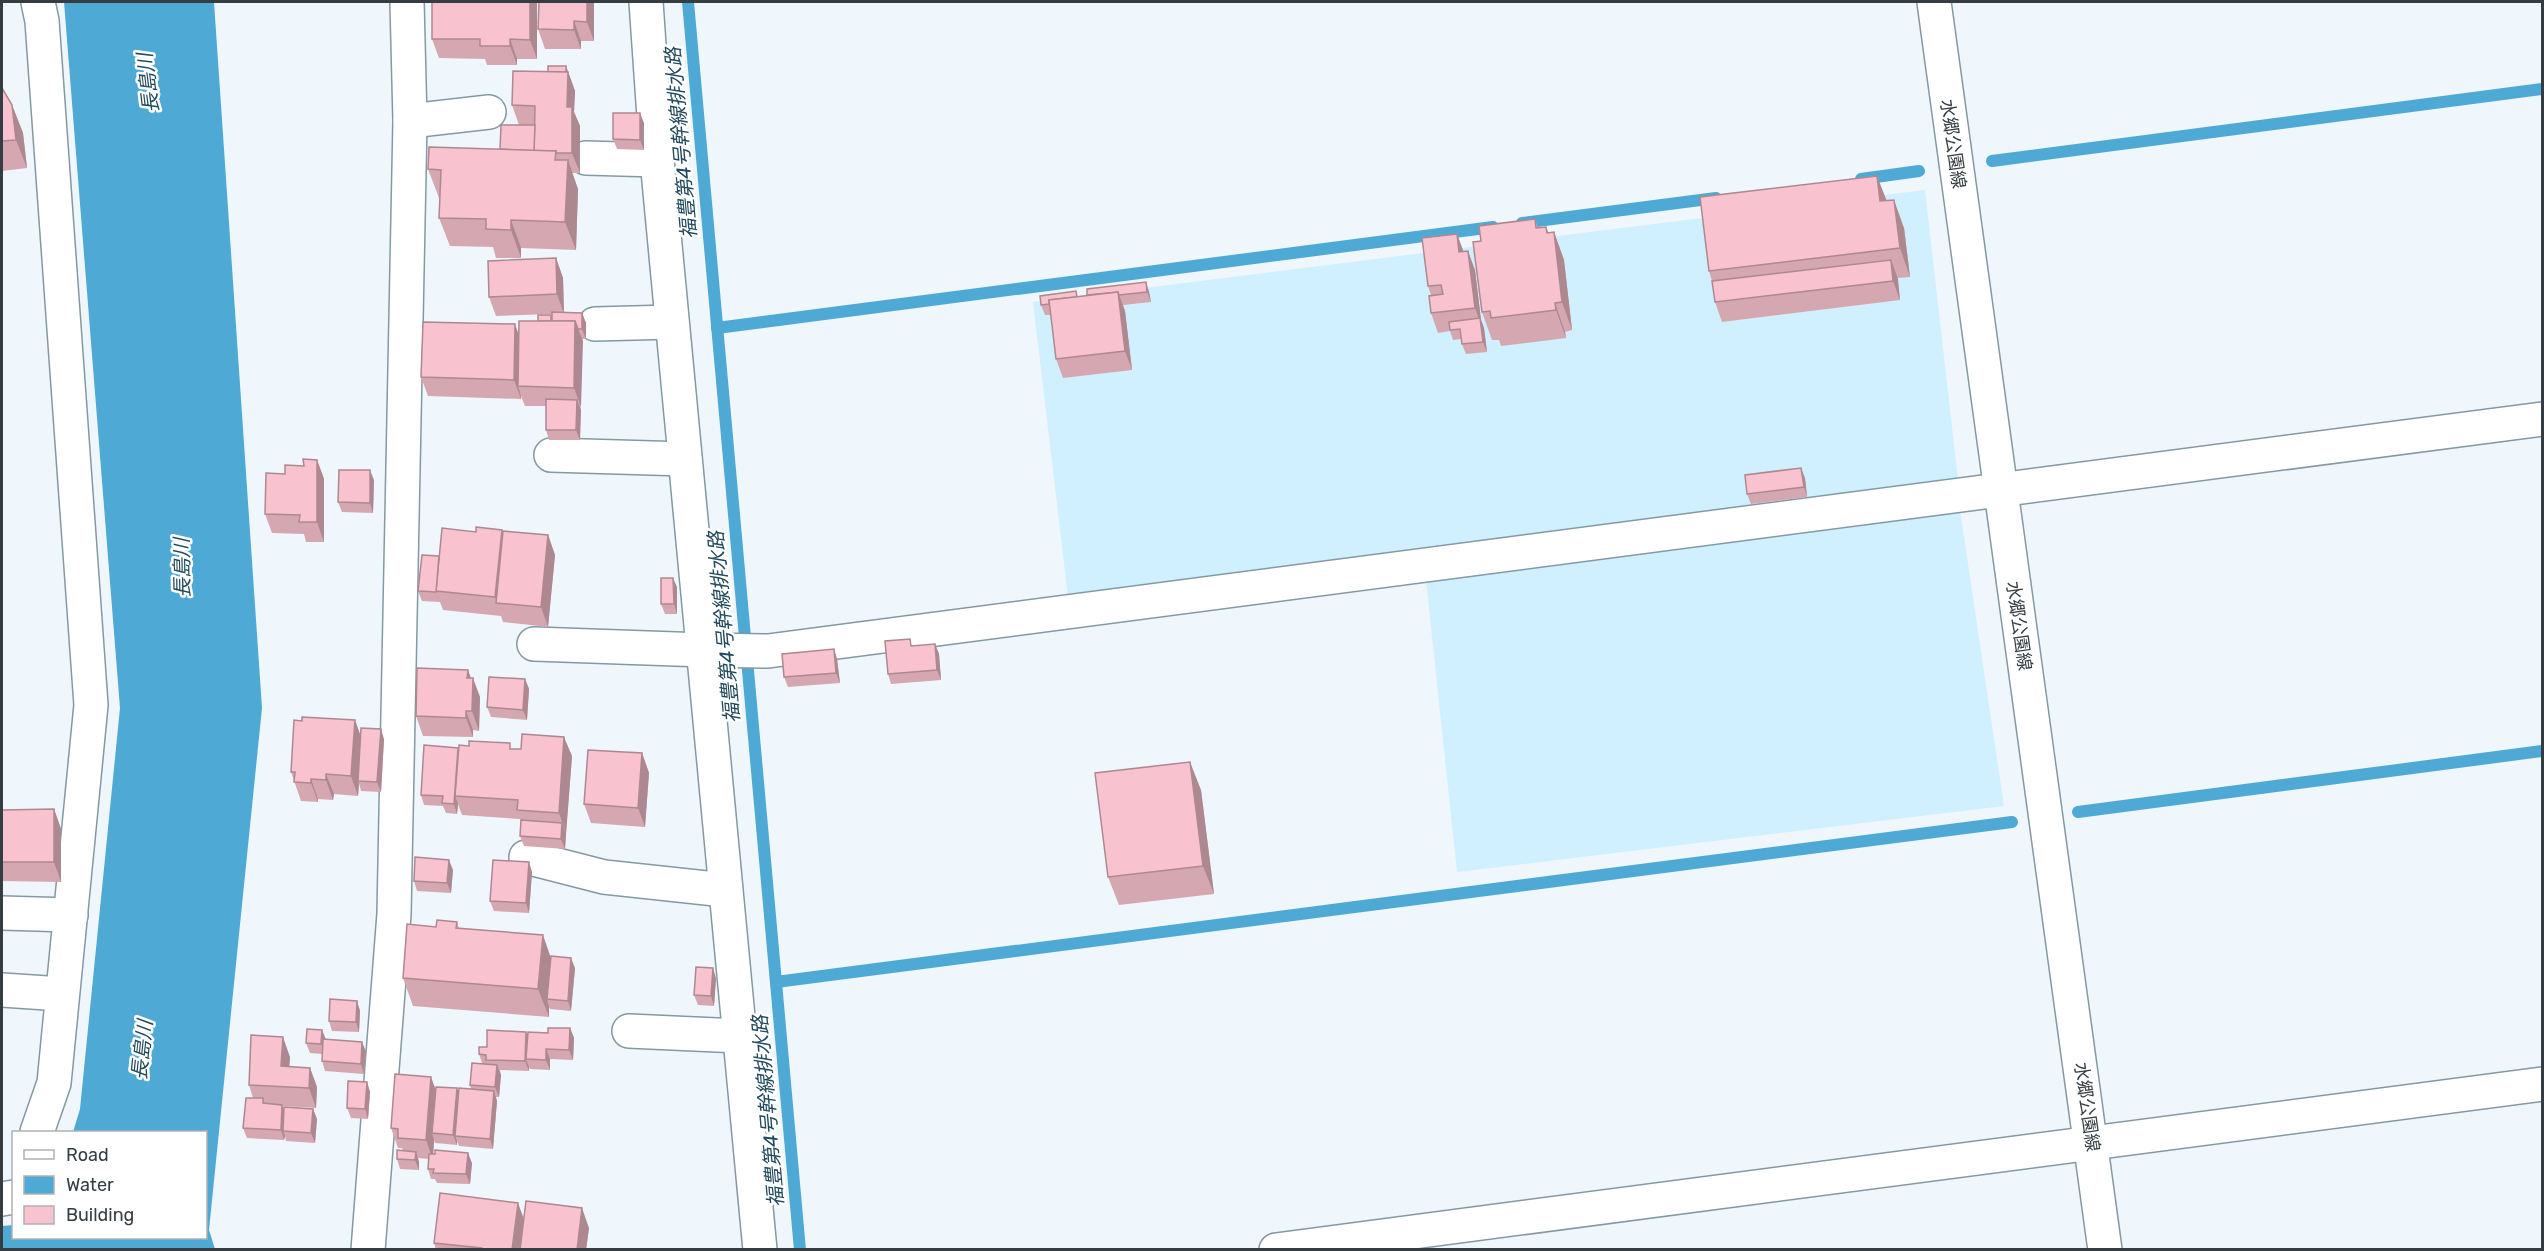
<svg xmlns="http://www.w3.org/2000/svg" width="2544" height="1251" font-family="Rubik,'Noto Sans JP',sans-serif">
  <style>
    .built { fill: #d0efff }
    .water { fill: #4eaad5 }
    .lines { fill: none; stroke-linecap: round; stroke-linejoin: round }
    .stream { stroke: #4eaad5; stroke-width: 12 }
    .minor-casing { stroke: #8499a4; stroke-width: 36 }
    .major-casing { stroke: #8499a4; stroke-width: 36 }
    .minor { stroke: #fff; stroke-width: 33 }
    .major { stroke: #fff; stroke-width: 33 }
    .wall { fill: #d5a7b1 }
    .shaded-wall { fill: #ae8890 }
    .building { fill: #f8c2ce; stroke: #ae8890; stroke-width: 1.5 }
    .labels { text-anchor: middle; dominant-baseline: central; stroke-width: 5; stroke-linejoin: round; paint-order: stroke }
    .street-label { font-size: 18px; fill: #353d42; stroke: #fff }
    .water-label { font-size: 20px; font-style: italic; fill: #224a5d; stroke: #fff }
  </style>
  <rect width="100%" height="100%" fill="#eff7fc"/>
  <g class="built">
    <polygon points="1925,190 1958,480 1068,597 1033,302"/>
    <polygon points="1960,510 2004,806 1457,872 1426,580"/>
  </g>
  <polygon class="water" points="64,2 214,2 262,708 209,1230 215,1249 2,1249 2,1226 13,1225 14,1238 206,1238 206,1132 73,1132 80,1109 120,708"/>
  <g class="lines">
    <g class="stream">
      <polyline points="688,2 800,1250"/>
      <polyline points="1992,161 2542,89"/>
      <polyline points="1861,179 1919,171"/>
      <polyline points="1522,223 1716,198"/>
      <polyline points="717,328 1493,227"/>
      <polyline points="2078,812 2542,751"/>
      <polyline points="776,982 2012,822"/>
    </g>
    <g class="minor-casing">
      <g id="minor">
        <polyline points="646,2 657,160 760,1250"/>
        <polyline points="410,121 489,112"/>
        <polyline points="586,158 657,160"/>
        <polyline points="595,324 672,322"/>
        <polyline points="551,455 685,459"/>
        <polyline points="534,644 704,650 768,651 2542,419"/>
        <polyline points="526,857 604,877 725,890"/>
        <polyline points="2,913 71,915"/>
        <polyline points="2,990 62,994"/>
        <polyline points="629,1031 739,1036"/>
        <polyline points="37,1132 54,1083 91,705 42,21 38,2"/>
        <polyline points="2,1199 14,1197"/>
        <polyline points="368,1250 394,914 410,121 407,2"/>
        <polyline points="1276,1250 2542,1084"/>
      </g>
    </g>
    <g class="major-casing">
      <polyline id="major" points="1934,2 2105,1250"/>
    </g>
    <use href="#minor" class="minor"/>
    <use href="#major" class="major"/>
  </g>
  <g class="wall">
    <polygon points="432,2 537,2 537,59 517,59 517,65 487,65 485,59 439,58 432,39"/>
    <polygon points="594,2 594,41 581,41 581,49 545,49 538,29"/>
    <polygon points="566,66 575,91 574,112 580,126 580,173 572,173 578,189 576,250 521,248 521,258 496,258 493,247 450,246 439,218 440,198 439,198 428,169 500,149 519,125 512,105 548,72"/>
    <polygon points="2,88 12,105 23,133 27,168 2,171"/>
    <polygon points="644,123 644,150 617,149 613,139"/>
    <polygon points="1877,176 1886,201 1904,228 1910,277 1897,278 1900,300 1722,322 1715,302 1712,281 1709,271"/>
    <polygon points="1535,219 1538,228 1546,227 1548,233 1554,232 1564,260 1572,330 1565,332 1566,338 1501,346 1499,340 1492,340 1482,312"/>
    <polygon points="1457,234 1463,251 1475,270 1481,320 1484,328 1487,352 1466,354 1462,344 1461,339 1453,340 1450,331 1438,333 1431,313 1431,295 1428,286"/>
    <polygon points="556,258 563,278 564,313 582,313 586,323 586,339 582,339 580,440 549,440 546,430 546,406 525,406 521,396 521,399 428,396 421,377 519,334 538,321 551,315 552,319 552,314 496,316 489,297"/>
    <polygon points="1146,282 1149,292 1151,302 1123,305 1125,311 1132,370 1063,378 1056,359 1051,315 1045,315 1041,305"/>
    <polygon points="317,460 324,479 324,542 306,542 304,534 272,533 265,514 285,474"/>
    <polygon points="1805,478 1807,497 1751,504 1747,494"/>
    <polygon points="374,480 373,513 342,512 338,502"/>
    <polygon points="502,530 503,533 548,535 555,555 548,627 503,622 501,616 443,610 440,602 422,601 418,591 439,556 476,532"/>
    <polygon points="677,587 677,614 665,614 661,604"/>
    <polygon points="935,644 939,654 941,680 891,684 888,674 913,646"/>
    <polygon points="834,649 837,659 840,683 788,687 784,677"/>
    <polygon points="468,670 471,678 480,697 479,731 473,730 473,737 423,736 416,716"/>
    <polygon points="525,679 529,689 527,720 491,717 487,707"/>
    <polygon points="355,720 361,737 384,739 381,792 361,791 359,783 358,796 334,794 333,800 318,799 318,802 301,801 291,772 302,721"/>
    <polygon points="458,748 512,749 572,756 565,849 524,846 520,836 521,822 520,819 462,815 458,804 457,814 446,813 443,806 424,805 421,795"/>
    <polygon points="642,753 649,773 645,827 591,823 584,804"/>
    <polygon points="1201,790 1214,894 1119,905 1108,877"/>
    <polygon points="54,809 61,829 61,882 2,881 2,810"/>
    <polygon points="453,870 451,893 417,891 414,881"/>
    <polygon points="532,872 529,913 494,911 490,901"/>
    <polygon points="457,922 459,928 551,956 575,968 571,1011 550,1009 549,1007 549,1017 413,1006 403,978 436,927"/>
    <polygon points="716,978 714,1006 698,1005 694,995"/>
    <polygon points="357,1001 360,1011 359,1032 332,1031 329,1021"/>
    <polygon points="570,1028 574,1038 573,1060 550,1059 550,1070 530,1069 529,1067 529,1071 500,1070 501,1075 499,1097 496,1097 497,1101 493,1149 459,1146 457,1141 457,1145 435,1143 434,1140 433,1154 472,1163 470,1184 437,1183 435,1179 431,1179 428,1169 429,1159 418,1158 419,1162 419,1170 400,1169 397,1159 403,1151 402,1148 398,1148 391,1128 436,1090 457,1088 459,1093 471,1089 470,1085 482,1063 479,1054 487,1047 526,1032 528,1036"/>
    <polygon points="322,1030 326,1040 362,1042 366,1052 364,1074 325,1071 322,1061 322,1054 310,1053 306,1043"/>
    <polygon points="290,1057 289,1067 310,1068 317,1087 316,1108 282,1106 284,1110 313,1109 317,1119 315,1143 286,1141 285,1136 284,1140 247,1138 243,1128 253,1098 249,1085"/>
    <polygon points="367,1082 370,1092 368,1119 351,1118 347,1108"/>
    <polygon points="524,1220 589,1228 586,1250 436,1250 434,1243"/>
  </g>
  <g class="shaded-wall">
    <polygon points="530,2 537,2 537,59 530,40"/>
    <polygon points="587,2 594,2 594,41 587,22"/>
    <polygon points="574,21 581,41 581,49 574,30"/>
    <polygon points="510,39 517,59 517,65 510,46"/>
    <polygon points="566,66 575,91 574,112 580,126 580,173 572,153 567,107 565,80"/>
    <polygon points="12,105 23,133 27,168 16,140"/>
    <polygon points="640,113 644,123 644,150 640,140"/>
    <polygon points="568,160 578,189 576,250 565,222"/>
    <polygon points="1877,176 1888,204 1880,201"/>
    <polygon points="1894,200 1904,228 1910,277 1900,248"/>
    <polygon points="511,220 521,248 521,258 511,230"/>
    <polygon points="1546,227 1557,256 1554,232 1564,260 1572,330 1562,302"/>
    <polygon points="1457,234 1464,253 1459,252"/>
    <polygon points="1468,251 1475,270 1481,320 1484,328 1487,352 1483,342 1481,325 1475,308"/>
    <polygon points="556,258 563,278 564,314 557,294"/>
    <polygon points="1891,260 1898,279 1900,300 1893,281"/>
    <polygon points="1146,282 1149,292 1151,302 1147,292"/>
    <polygon points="1118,292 1125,311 1132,370 1125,351"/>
    <polygon points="1555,303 1565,332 1566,338 1556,310"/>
    <polygon points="582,313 586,323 586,339 582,329"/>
    <polygon points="575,321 583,341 581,407 574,388"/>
    <polygon points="515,324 522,344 518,386 521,396 521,399 514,380"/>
    <polygon points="577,400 581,410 580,440 576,430"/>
    <polygon points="317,460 324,479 324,542 317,522"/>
    <polygon points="1801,468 1805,478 1807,497 1804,487"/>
    <polygon points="370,470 374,480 373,513 370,503"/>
    <polygon points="502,530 509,549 498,603 495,597"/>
    <polygon points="548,535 555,555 548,627 541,607"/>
    <polygon points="673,578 677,587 677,614 674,604"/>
    <polygon points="935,644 939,654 941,680 937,670"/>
    <polygon points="834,649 837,659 840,683 836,673"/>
    <polygon points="468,670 473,685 473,678 480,697 479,731 472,711 467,678"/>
    <polygon points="525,679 529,689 527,720 523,710"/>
    <polygon points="466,711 473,730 473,737 466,718"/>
    <polygon points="355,720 362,740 358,781 359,783 358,796 351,776"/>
    <polygon points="381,729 384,739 381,792 377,782"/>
    <polygon points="564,737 572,756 566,833 559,813"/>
    <polygon points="458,748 455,796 458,804 457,814 454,804"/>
    <polygon points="642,753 649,773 645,827 638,808"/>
    <polygon points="1190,762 1201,790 1214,894 1203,866"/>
    <polygon points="326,774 334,794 333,800 326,780"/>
    <polygon points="311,779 318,799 318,802 311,783"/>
    <polygon points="54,809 61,829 61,882 54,862"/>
    <polygon points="562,823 566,833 565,849 561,839"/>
    <polygon points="449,860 453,870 451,893 447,883"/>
    <polygon points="529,862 532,872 529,913 526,903"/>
    <polygon points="543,935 553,964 547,999 549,1007 549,1017 538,989"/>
    <polygon points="571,958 575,968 571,1011 568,1001"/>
    <polygon points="713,968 716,978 714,1006 711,996"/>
    <polygon points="357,1001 360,1011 359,1032 356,1022"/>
    <polygon points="570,1028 574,1038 573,1060 569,1050"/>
    <polygon points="322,1030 326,1040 325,1054 321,1044"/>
    <polygon points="526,1032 530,1042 526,1059 529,1067 529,1071 525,1061"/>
    <polygon points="283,1037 290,1057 288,1086 281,1066"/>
    <polygon points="362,1042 366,1052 364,1074 361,1064"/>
    <polygon points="546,1049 550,1059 550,1070 546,1060"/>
    <polygon points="497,1065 501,1075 499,1097 495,1087"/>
    <polygon points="310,1068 317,1087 316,1108 309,1088"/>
    <polygon points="431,1077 438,1096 432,1133 434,1140 433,1160 426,1140"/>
    <polygon points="367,1082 370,1092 368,1119 365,1109"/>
    <polygon points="457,1088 461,1098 455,1136 457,1141 457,1145 453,1135"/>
    <polygon points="494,1091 497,1101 493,1149 490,1139"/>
    <polygon points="282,1105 286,1115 283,1131 285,1136 284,1140 281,1130"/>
    <polygon points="313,1109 317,1119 315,1143 311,1133"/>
    <polygon points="416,1152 419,1162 419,1170 415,1160"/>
    <polygon points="468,1153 472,1163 470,1184 466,1174"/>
    <polygon points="518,1203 525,1222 522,1250 512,1250"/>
    <polygon points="582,1208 589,1228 586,1250 577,1250"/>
  </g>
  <g class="building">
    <polygon points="432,2 530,2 530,40 510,39 510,46 480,46 480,39 432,39"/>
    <polygon points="539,2 587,2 587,22 574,21 574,30 538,29"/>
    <rect x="548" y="66" width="18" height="6"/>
    <polygon points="513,71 568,72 567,107 572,107 572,153 556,153 556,151 534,151 535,106 512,105"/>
    <polygon points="2,88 12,105 16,140 2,141"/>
    <polygon points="613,113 640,113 640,140 613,139"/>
    <polygon points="501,125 535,125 534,151 500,149"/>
    <polygon points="429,147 556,151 555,160 568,160 565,222 511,220 511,230 486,229 486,219 439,218 441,170 428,169"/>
    <polygon points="1877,176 1880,201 1894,200 1900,248 1709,271 1700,197"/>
    <polygon points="1535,219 1536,228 1546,227 1547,233 1554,232 1562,302 1555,303 1556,310 1491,318 1490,311 1482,312 1473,242 1481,241 1479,226"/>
    <polygon points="1457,234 1459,252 1468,251 1475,308 1431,313 1429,296 1443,294 1441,285 1428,286 1422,238"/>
    <polygon points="556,258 557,294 489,297 488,261"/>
    <polygon points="1891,260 1893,281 1715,302 1712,281"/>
    <polygon points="1146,282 1147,292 1119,295 1118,292 1087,295 1087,289"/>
    <polygon points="1076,291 1077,297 1049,300 1049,304 1041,305 1040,296"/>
    <polygon points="1118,292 1125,351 1056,359 1049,300"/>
    <polygon points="552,312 582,313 582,329 578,329 575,321 552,321"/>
    <rect x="538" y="315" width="13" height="6"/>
    <polygon points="1480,318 1483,342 1462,344 1460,329 1450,330 1449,322"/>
    <polygon points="519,321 575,321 574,388 518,386"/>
    <polygon points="423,322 515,324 514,380 421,377"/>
    <polygon points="546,399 577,400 576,430 546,430"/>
    <polygon points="303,459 317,460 317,522 299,522 300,515 265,514 266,473 285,474 285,465 304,466"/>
    <polygon points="1801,468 1804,487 1747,494 1745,475"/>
    <polygon points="339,470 370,470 370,503 338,502"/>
    <polygon points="476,527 502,530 495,597 436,591 442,528 476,532"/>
    <polygon points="503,531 548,535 541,607 496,603"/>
    <polygon points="422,555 439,556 436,592 418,591"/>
    <polygon points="661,578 673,578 674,604 661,604"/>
    <polygon points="910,639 911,646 935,644 937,670 888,674 885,641"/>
    <polygon points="834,649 836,673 784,677 782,654"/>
    <polygon points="417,668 468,670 467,678 473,678 472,711 466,711 466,718 416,716"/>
    <polygon points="489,677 525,679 523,710 487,707"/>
    <polygon points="302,717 355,720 351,776 326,774 326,780 311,779 311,783 294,782 295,772 291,772 294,720 302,721"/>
    <polygon points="361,728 381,729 377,782 358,781"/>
    <polygon points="522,734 564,737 559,813 517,810 518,800 455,796 459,745 469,746 469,741 510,743 510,749 521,749"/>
    <polygon points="424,745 458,748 454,804 442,803 443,796 421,795"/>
    <polygon points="588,750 642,753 638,808 584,804"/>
    <polygon points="1190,762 1203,866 1108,877 1095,773"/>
    <polygon points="54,809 54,862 2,862 2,810"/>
    <polygon points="521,820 562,823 561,839 520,836"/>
    <polygon points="415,857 449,860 447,883 414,881"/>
    <polygon points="493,860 529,862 526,903 490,901"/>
    <polygon points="437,920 457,922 456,928 543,935 538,989 403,978 407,924 436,927"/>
    <polygon points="551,956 571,958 568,1001 547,999"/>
    <polygon points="696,967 713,968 711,996 694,995"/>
    <polygon points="330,999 357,1001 356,1022 329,1021"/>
    <polygon points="548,1028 570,1028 569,1050 546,1049 546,1060 526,1059 528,1032 548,1033"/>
    <polygon points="307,1029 322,1030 321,1044 306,1043"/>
    <polygon points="487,1030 526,1032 525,1061 486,1060 486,1055 479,1054 479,1047 487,1047"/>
    <polygon points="251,1035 283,1037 281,1066 310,1068 309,1088 249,1085"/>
    <polygon points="323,1039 362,1042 361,1064 322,1061"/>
    <polygon points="472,1063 497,1065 495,1087 470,1085"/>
    <polygon points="395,1074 431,1077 426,1140 398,1138 398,1129 391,1128"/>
    <polygon points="348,1081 367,1082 365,1109 347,1108"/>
    <polygon points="436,1087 457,1088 453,1135 432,1133"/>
    <polygon points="459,1088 494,1091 490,1139 455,1136"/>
    <polygon points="246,1098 263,1098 263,1103 282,1105 281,1130 243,1128"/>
    <polygon points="284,1107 313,1109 311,1133 283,1131"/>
    <polygon points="397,1150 416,1152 415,1160 397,1159"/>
    <polygon points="435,1150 468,1153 466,1174 433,1173 434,1169 428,1169 429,1154 435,1154"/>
    <polygon points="440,1193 518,1203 512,1250 482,1250 482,1248 434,1243"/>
    <polygon points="526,1201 582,1208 577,1250 520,1250"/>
  </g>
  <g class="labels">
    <g class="street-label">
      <text transform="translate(1953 144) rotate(82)">水郷公園線</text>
      <text transform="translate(2019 626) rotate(82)">水郷公園線</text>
      <text transform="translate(2087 1107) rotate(82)">水郷公園線</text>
    </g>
    <g class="water-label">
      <text transform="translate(148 83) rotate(-97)">長島川</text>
      <text transform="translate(681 143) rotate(-95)">福豊第4号幹線排水路</text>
      <text transform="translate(182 568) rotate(-91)">長島川</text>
      <text transform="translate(724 627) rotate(-95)">福豊第4号幹線排水路</text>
      <text transform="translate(142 1050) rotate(-84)">長島川</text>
      <text transform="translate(768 1111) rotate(-95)">福豊第4号幹線排水路</text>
    </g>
  </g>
  <rect width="2544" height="1251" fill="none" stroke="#353d42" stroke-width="6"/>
  <rect x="12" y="1131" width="195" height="108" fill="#ffffff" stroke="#aeb1b3" stroke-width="1.5"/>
  <rect x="24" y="1150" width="30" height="9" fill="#ffffff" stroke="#aeb1b3" stroke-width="1.5"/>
  <text x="66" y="1161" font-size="18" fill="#353d42">Road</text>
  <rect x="24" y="1176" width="30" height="18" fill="#4eaad5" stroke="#aeb1b3" stroke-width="1.5"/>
  <text x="66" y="1191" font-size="18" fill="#353d42">Water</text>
  <rect x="24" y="1206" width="30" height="18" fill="#f8c2ce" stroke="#aeb1b3" stroke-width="1.5"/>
  <text x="66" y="1221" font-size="18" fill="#353d42">Building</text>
</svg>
